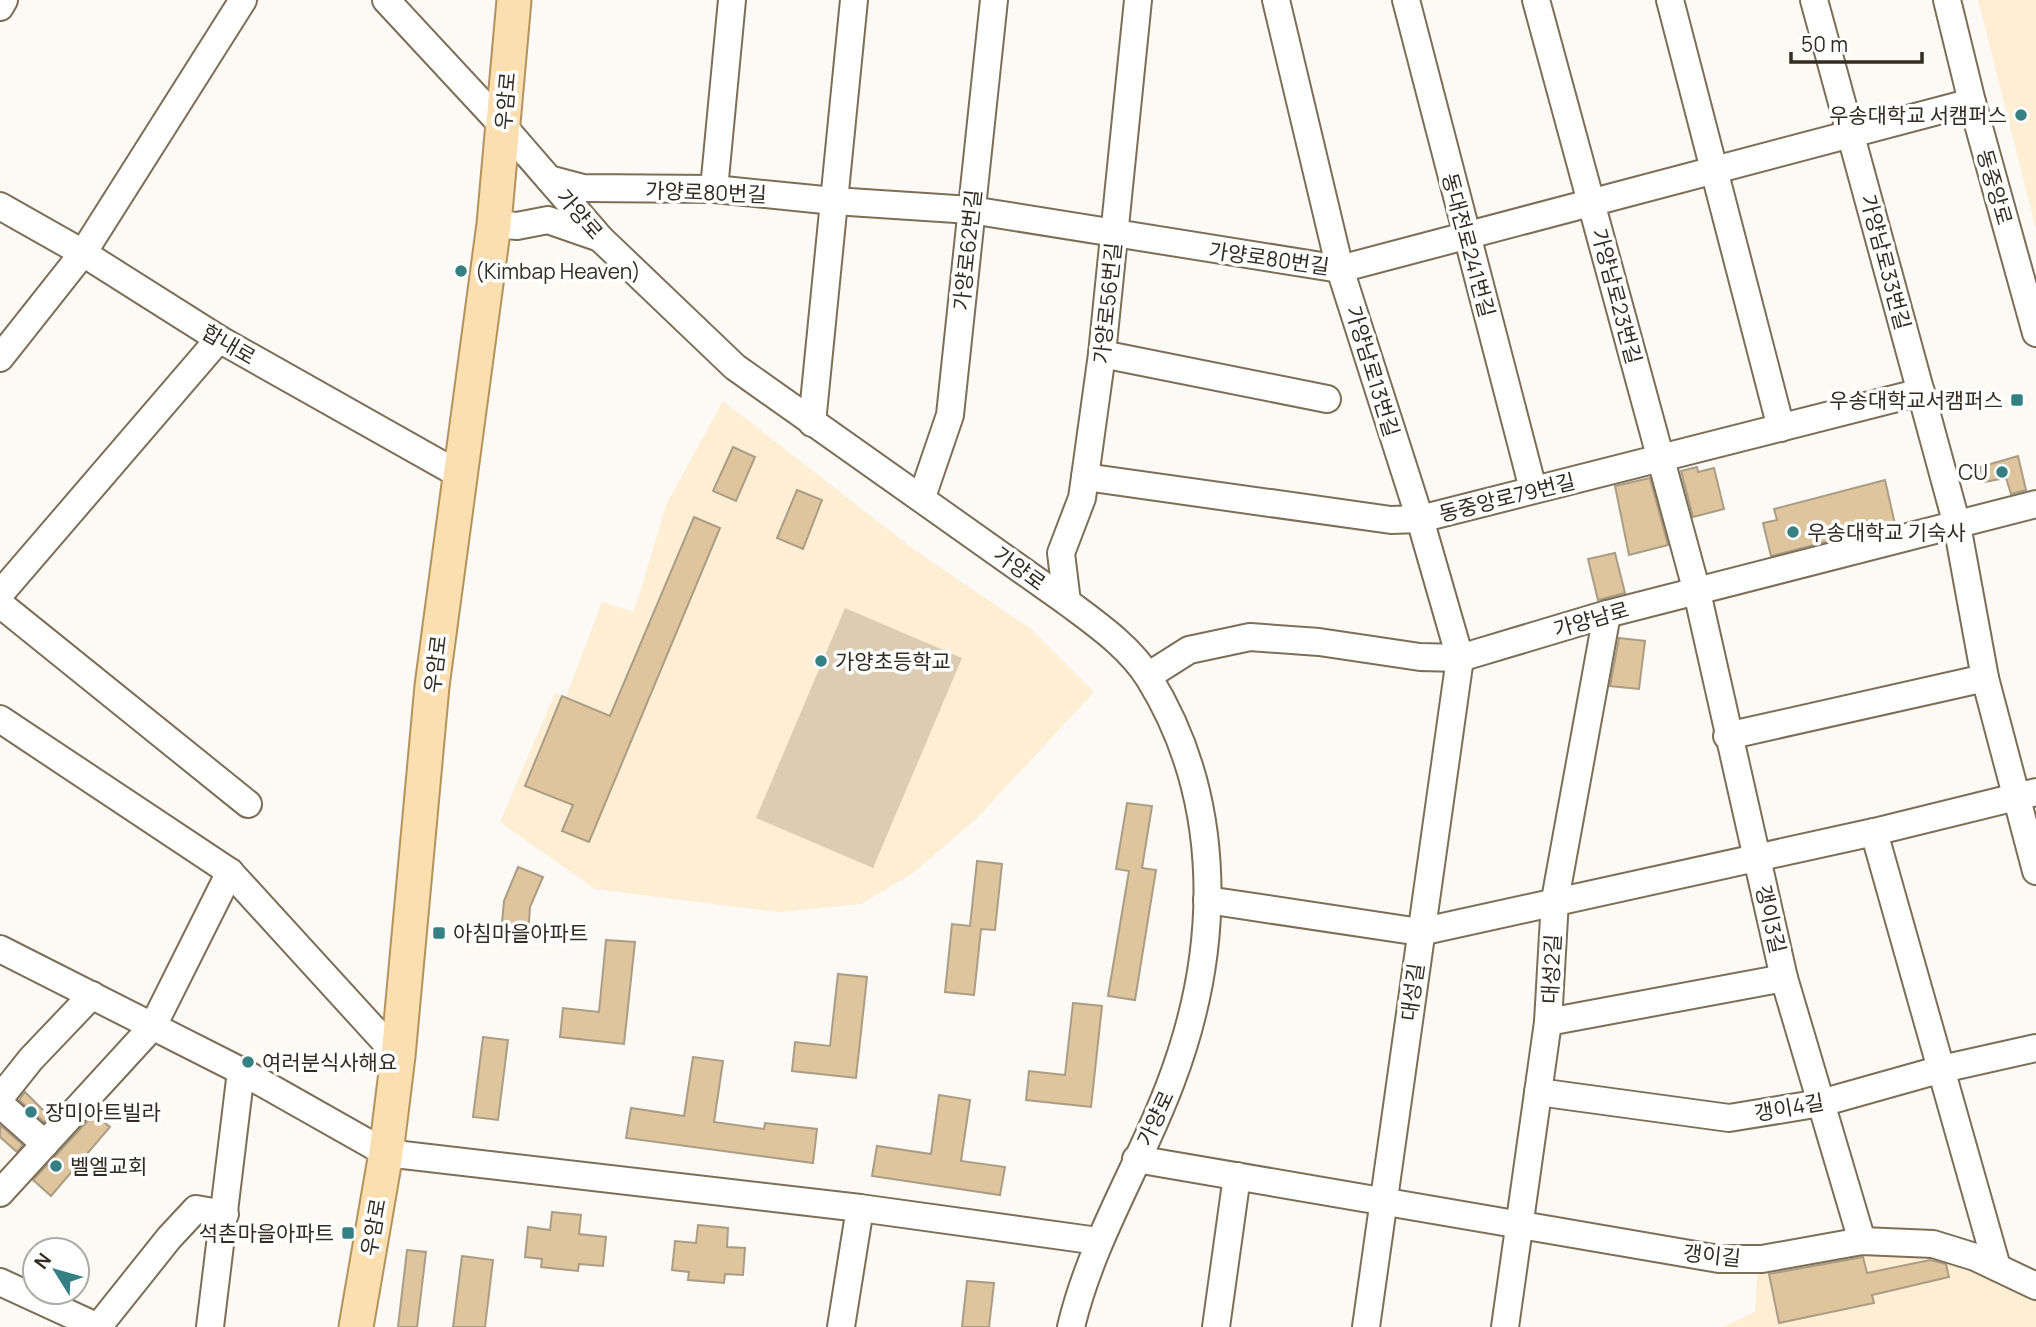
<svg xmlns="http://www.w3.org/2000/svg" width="2036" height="1327" font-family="Manrope,'Noto Sans KR',sans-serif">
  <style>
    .built { fill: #feeed4 }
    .green { fill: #dcccb4 }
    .building { fill: #dec59e; stroke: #ab9c84; stroke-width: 2 }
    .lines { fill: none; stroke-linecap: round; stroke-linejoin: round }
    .minor-casing { stroke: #7c6e57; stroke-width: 30 }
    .major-casing { stroke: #b3935d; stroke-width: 37 }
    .minor { stroke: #fff; stroke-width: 26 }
    .major { stroke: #fbdfb1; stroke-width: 33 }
    .poi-dot { fill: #367f82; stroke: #fff; stroke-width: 2.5 }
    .labels { text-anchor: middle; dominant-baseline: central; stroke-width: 7; stroke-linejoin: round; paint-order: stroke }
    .street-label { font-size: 21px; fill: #322c22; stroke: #fff }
    .poi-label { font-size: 21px; fill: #322c22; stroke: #fff; text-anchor: start }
  </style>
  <rect width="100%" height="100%" fill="#fdf9f4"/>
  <g class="built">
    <polygon points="1978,0 2036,0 2036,229"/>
    <polygon points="723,401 916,551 1031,629 1094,692 976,819 913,873 861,904 778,912 595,889 500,822 555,693 566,697 602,602 634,612 666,505"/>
    <polygon points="1935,1249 2036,1294 2036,1327 1723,1327 1755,1312 1758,1262 1863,1250"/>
  </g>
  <polygon class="green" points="845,608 962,658 873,868 756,818"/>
  <g class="building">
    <polygon points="733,447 755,457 736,501 713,491"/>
    <polygon points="2018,456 2026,490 2011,494 2006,478 1984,482 1980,467"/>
    <polygon points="1697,467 1698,472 1714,468 1724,509 1693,517 1681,471"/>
    <polygon points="1650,478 1668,545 1629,555 1615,486"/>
    <polygon points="1885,480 1895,524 1771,556 1763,523 1777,520 1774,509"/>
    <polygon points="797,490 822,500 803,549 777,538"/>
    <polygon points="694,517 720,528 589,842 562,831 573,805 525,786 562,696 610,716"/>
    <polygon points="1615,553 1625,593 1598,600 1588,559"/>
    <polygon points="1619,638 1645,641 1639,689 1610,686"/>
    <polygon points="1127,803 1152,806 1142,868 1156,870 1135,1000 1108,996 1129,871 1116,869"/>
    <polygon points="977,861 1002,864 995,930 981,929 974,995 945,992 952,924 970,926"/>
    <polygon points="518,867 543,877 530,907 528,936 501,934 504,901"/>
    <polygon points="606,940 635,942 624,1044 560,1037 563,1008 599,1012"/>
    <polygon points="838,974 867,977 856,1078 792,1071 795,1042 830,1046"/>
    <polygon points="1073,1003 1102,1006 1091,1107 1026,1100 1029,1071 1065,1075"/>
    <polygon points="483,1037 508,1040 498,1120 473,1117"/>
    <polygon points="693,1057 723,1061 714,1122 764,1129 765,1123 817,1129 813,1163 626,1138 631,1108 684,1116"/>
    <polygon points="25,1092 49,1116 44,1122 19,1100"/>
    <polygon points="939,1095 970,1100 961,1161 1005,1167 1000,1195 872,1176 877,1146 931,1154"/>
    <polygon points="94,1114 110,1127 51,1196 33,1180"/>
    <polygon points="0,1125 23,1145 17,1152 0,1137"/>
    <polygon points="552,1212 581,1215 579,1234 606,1237 603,1266 579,1264 578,1271 541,1267 542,1259 525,1257 528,1227 550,1230"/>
    <polygon points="698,1225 728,1228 727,1247 745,1248 743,1275 725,1274 724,1283 688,1280 689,1272 672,1270 675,1241 696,1243"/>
    <polygon points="407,1250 426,1252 417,1327 398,1327"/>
    <polygon points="462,1256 493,1260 485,1327 453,1327"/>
    <polygon points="1863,1257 1867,1273 1930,1260 1946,1264 1949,1277 1872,1295 1874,1303 1779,1323 1769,1274"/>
    <polygon points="967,1281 994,1283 989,1327 962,1327"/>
  </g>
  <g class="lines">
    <g class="minor-casing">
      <g id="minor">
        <path d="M386 0 503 126 601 239 735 367 1067 602C1095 623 1130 647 1149 678 1225 801 1221 950 1171 1082 1140 1165 1092 1239 1071 1327"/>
        <polyline points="1276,0 1340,269 1420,519 1460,658 1366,1327"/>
        <polyline points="1406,0 1533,489"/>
        <polyline points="1536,0 1697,592 1784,978 1862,1241"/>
        <polyline points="1670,0 1781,428"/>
        <polyline points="1814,0 1957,525 1985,678 2036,871"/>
        <polyline points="1947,0 1972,102 2036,333"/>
        <polyline points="0,7 4,0"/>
        <polyline points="549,179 583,188 714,189 834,201 971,210 1340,269 1972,102"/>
        <polyline points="714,189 732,0"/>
        <polyline points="0,206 83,253 219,339 462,476"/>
        <polyline points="494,224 517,226 548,220 597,237"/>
        <polyline points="1102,354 1327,399"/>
        <polyline points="0,358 83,253 243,0"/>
        <polyline points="812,423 854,0"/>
        <polyline points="1085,477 1391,520 1420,519 1921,392"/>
        <polyline points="922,497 950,415 994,0"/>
        <polyline points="0,594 219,339"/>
        <polyline points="1067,602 1061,553 1082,498 1085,477 1102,354 1138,0"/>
        <polyline points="0,604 248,804"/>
        <polyline points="1148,676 1189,650 1250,637 1319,642 1420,657 1460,658 1607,614 2036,504"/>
        <polyline points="0,719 230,872 398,1056"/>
        <polyline points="1727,736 1985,678"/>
        <polyline points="1874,832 1997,1267"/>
        <polyline points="1207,900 1420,932 1874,832 2036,792"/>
        <polyline points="0,949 241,1071 386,1153 860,1208 1098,1241"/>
        <polyline points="1548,1022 1784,978"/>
        <polyline points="1538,1092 1729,1118 1821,1103 1942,1069 2036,1048"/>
        <polyline points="0,1098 31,1059 92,995"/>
        <polyline points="0,1104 45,1144"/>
        <polyline points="1136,1159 1719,1259 1762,1259 1862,1241 1933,1244 1975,1257 2036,1286"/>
        <polyline points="0,1193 153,1026 230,872"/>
        <polyline points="0,1282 98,1327"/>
        <polyline points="98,1327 169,1238 196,1209 225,1214"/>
        <polyline points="210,1327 241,1071"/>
        <polyline points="841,1327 860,1208"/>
        <polyline points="1216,1327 1237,1176"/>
        <polyline points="1505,1327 1548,1022 1555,900 1607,614"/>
      </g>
    </g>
    <g class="major-casing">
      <polyline id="major" points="356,1327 386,1153 398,1056 432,686 494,224 514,0"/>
    </g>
    <use href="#minor" class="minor"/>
    <use href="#major" class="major"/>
  </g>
  <g class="poi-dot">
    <circle cx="2021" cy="115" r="7"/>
    <circle cx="461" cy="271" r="7"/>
    <rect x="2010" y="393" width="14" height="14" rx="3.5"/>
    <circle cx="2002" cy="472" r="7"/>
    <circle cx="1793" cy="532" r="7"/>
    <circle cx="821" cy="661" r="7"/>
    <rect x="432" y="926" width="14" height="14" rx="3.5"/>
    <circle cx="248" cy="1062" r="7"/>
    <circle cx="31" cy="1112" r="7"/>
    <circle cx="56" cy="1166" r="7"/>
    <rect x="341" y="1226" width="14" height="14" rx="3.5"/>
  </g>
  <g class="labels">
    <g class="street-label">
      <text transform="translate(505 101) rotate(-85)">우암로</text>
      <text transform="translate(1995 187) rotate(74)">동중앙로</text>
      <text transform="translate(706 192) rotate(2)">가양로80번길</text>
      <text transform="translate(580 214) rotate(49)">가양로</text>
      <text transform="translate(1469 245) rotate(75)">동대전로241번길</text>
      <text transform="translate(967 250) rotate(-84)">가양로62번길</text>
      <text transform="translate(1269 258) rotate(8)">가양로80번길</text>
      <text transform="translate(1886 262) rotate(75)">가양남로33번길</text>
      <text transform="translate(1617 296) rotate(75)">가양남로23번길</text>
      <text transform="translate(1107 303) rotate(-84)">가양로56번길</text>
      <text transform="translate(229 344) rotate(30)">합내로</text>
      <text transform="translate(1373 371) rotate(73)">가양남로13번길</text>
      <text transform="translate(1507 497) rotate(-14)">동중앙로79번길</text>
      <text transform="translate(1020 568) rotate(36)">가양로</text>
      <text transform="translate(1591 619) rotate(-16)">가양남로</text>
      <text transform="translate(435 664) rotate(-83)">우암로</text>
      <text transform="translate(1771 919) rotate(77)">갱이3길</text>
      <text transform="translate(1551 969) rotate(-87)">대성2길</text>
      <text transform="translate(1412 992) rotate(-82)">대성길</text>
      <text transform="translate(1789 1107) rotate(-10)">갱이4길</text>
      <text transform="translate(1155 1118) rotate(-65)">가양로</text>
      <text transform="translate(373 1227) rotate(-80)">우암로</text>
      <text transform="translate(1712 1255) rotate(6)">갱이길</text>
    </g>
    <g class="poi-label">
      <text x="2007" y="115" text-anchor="end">우송대학교 서캠퍼스</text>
      <text x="475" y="271">(Kimbap Heaven)</text>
      <text x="2003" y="400" text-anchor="end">우송대학교서캠퍼스</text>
      <text x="1988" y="472" text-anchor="end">CU</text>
      <text x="1807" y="532">우송대학교 기숙사</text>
      <text x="835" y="661">가양초등학교</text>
      <text x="453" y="933">아침마을아파트</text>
      <text x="262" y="1062">여러분식사해요</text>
      <text x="45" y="1112">장미아트빌라</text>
      <text x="70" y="1166">벨엘교회</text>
      <text x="334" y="1233" text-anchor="end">석촌마을아파트</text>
    </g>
  </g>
  <g transform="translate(56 1271) rotate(307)"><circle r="33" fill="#ffffff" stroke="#adaba7" stroke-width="2"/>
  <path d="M0-5L12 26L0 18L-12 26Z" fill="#367f82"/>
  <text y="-10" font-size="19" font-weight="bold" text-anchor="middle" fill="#322c22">N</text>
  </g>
  <path d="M1791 52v10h131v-10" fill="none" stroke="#322c22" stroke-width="3.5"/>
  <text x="1801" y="52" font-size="21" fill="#322c22" stroke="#ffffff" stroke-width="5" paint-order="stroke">50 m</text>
</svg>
